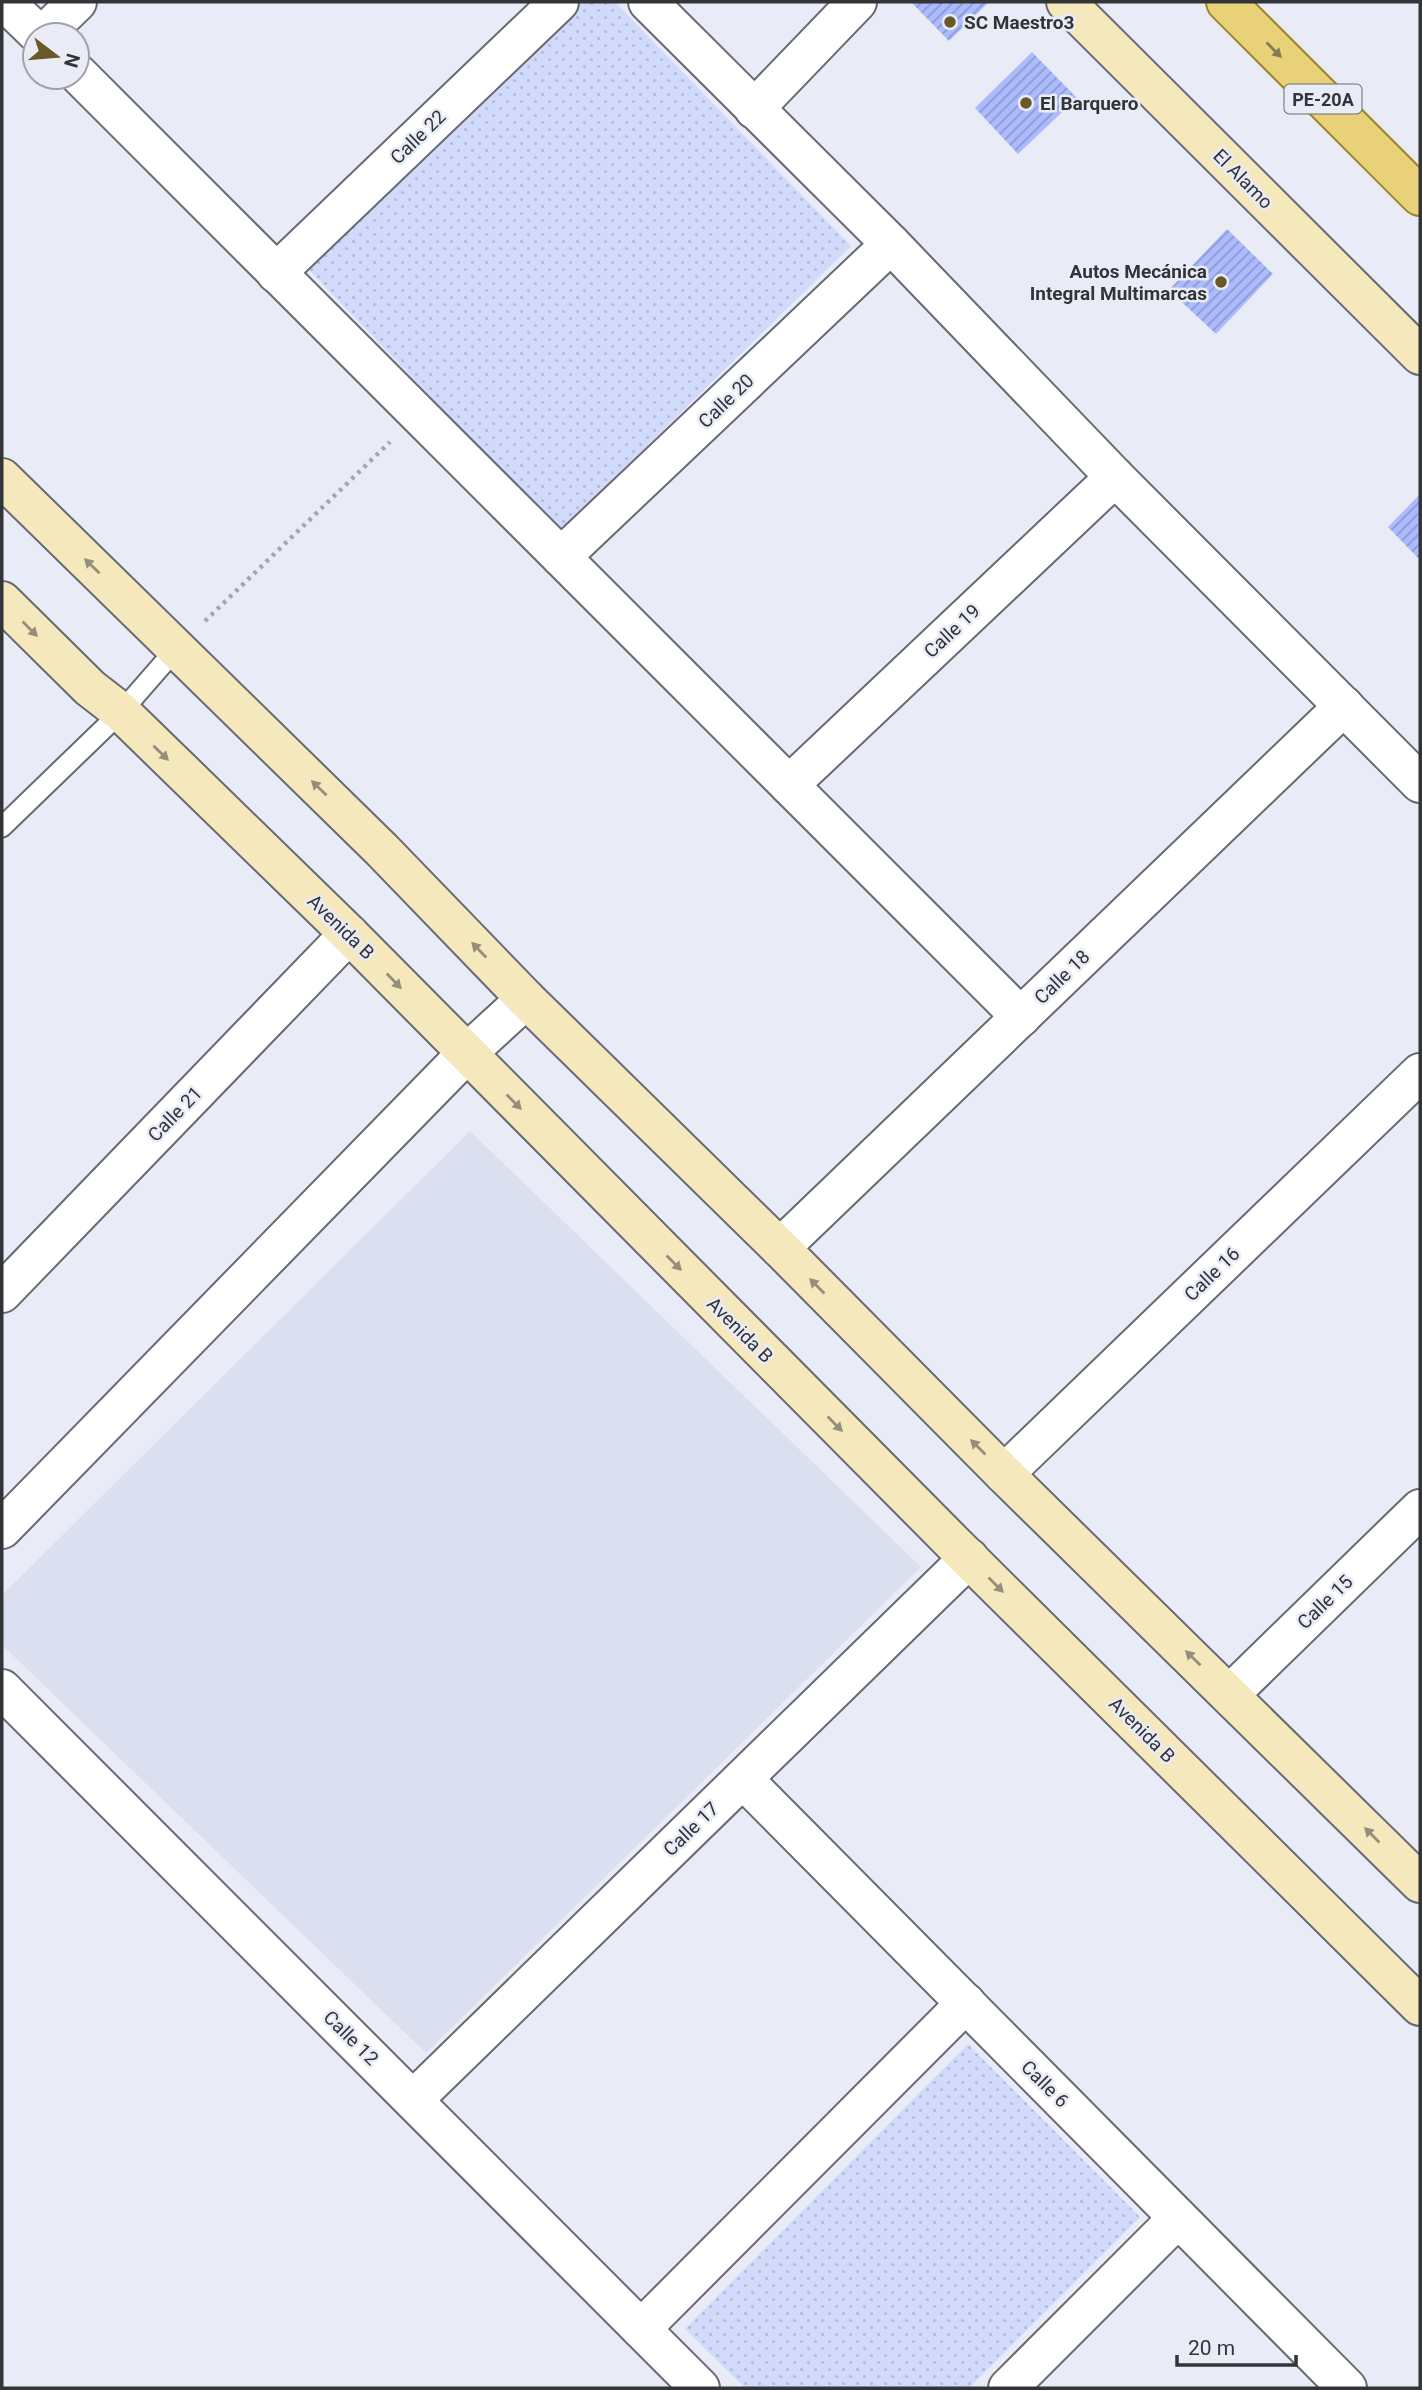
<svg xmlns="http://www.w3.org/2000/svg" width="1422" height="2390" font-family="Roboto,sans-serif">
  <style>
    .built { fill: #dbe0f1 }
    .park { fill: url(#park-dots) }
    .building { fill: url(#building-hatch) }
    .lines { fill: none; stroke-linecap: round; stroke-linejoin: round }
    .lane-casing { stroke: #676972; stroke-width: 23 }
    .street-casing { stroke: #676972; stroke-width: 42 }
    .secondary-casing { stroke: #676972; stroke-width: 42 }
    .primary-casing { stroke: #9f8727; stroke-width: 42 }
    .path { stroke: #a4a6af; stroke-width: 4.5; stroke-dasharray: 3.5 5; stroke-linecap: butt }
    .lane { stroke: #fff; stroke-width: 19 }
    .street { stroke: #fff; stroke-width: 38 }
    .secondary { stroke: #f4e8bc; stroke-width: 38 }
    .primary { stroke: #e8d178; stroke-width: 38 }
    .oneway { fill: #847b55 }
    .oneway2 { fill: #948e7a }
    .poi-dot { fill: #685926; stroke: #e9ecf7; stroke-width: 2.5 }
    .labels { text-anchor: middle; dominant-baseline: central; stroke-width: 5; stroke-linejoin: round; paint-order: stroke }
    .shield { fill: #e9ecf7; stroke: #6a6b71; stroke-width: 2 }
    .shield-label { font-size: 18px; font-weight: bold; fill: #333438 }
    .poi-label { font-size: 19px; font-weight: bold; fill: #333438; stroke: #e9ecf7; text-anchor: start }
    .street-label { font-size: 19px; fill: #333438; stroke: #e9ecf7 }
  </style>
  <defs>
    <pattern id="park-dots" width="8" height="8" patternUnits="userSpaceOnUse" patternTransform="scale(1.75)"><rect width="8" height="8" fill="#d1dafb"/><path d="M2 2h.1M6 6h.1" fill="none" stroke="#b4bcd8" stroke-width="1.8" stroke-linecap="round"/></pattern>
    <pattern id="building-hatch" width="6" height="6" patternUnits="userSpaceOnUse" patternTransform="scale(1.75)"><rect width="6" height="6" fill="#abbbfd"/><path d="M-1 1l2-2M0 6l6-6M5 7l2-2" fill="none" stroke="#8c99ce"/></pattern>
  </defs>
  <rect width="100%" height="100%" fill="#e9ecf7"/>
  <polygon class="built" points="470,1131 921,1567 426,2053 2,1645 2,1595"/>
  <g class="park">
    <polygon points="582,2 615,2 851,246 560,531 308,269"/>
    <polygon points="968,2044 1140,2217 969,2388 745,2388 685,2329"/>
  </g>
  <g class="building">
    <polygon points="911,2 989,2 949,41"/>
    <polygon points="1032,52 1077,98 1018,154 975,108"/>
    <polygon points="1227,229 1273,274 1216,334 1169,290"/>
    <polygon points="1420,494 1420,560 1388,527"/>
  </g>
  <g class="lines">
    <g class="lane-casing">
      <polyline id="lane" points="2,827 121,712 176,649"/>
    </g>
    <g class="street-casing">
      <g id="street">
        <polyline points="5,2 39,35"/>
        <polyline points="648,2 891,244 1115,477 1420,783"/>
        <polyline points="43,35 77,2"/>
        <polyline points="77,73 1021,1017"/>
        <polyline points="754,109 857,2"/>
        <polyline points="276,273 559,2"/>
        <polyline points="561,557 891,244"/>
        <polyline points="789,785 1115,477"/>
        <polyline points="780,1248 1344,706"/>
        <polyline points="2,1293 349,934"/>
        <polyline points="1004,1474 1420,1073"/>
        <polyline points="2,1529 466,1054 526,999"/>
        <polyline points="2,1689 700,2388"/>
        <polyline points="1230,1694 1420,1509"/>
        <polyline points="743,1779 1347,2388"/>
        <polyline points="413,2100 969,1558"/>
        <polyline points="641,2329 966,2003"/>
        <polyline points="1008,2388 1178,2218"/>
      </g>
    </g>
    <g class="secondary-casing">
      <g id="secondary">
        <polyline points="1066,2 1420,355"/>
        <polyline points="2,478 382,850 526,999 780,1248 1004,1474 1420,1883"/>
        <polyline points="2,601 90,688 121,712 349,934 956,1546 1420,2006"/>
      </g>
    </g>
    <g class="primary-casing">
      <polyline id="primary" points="1226,2 1420,196"/>
    </g>
    <polyline class="path" points="205,621 390,442"/>
    <use href="#lane" class="lane"/>
    <use href="#street" class="street"/>
    <use href="#secondary" class="secondary"/>
    <use href="#primary" class="primary"/>
  </g>
  <defs><path id="oneway-solid" d="M-6-.8H1V-3.2L6.5 0L1 3.2V.8H-6Z" transform="scale(1.75)"/></defs>
  <use class="oneway" href="#oneway-solid" transform="translate(1274 50) rotate(45)"/>
  <g class="oneway2">
    <use href="#oneway-solid" transform="translate(92 566) rotate(-136)"/>
    <use href="#oneway-solid" transform="translate(30 629) rotate(45)"/>
    <use href="#oneway-solid" transform="translate(161 753) rotate(44)"/>
    <use href="#oneway-solid" transform="translate(319 788) rotate(-136)"/>
    <use href="#oneway-solid" transform="translate(479 950) rotate(-134)"/>
    <use href="#oneway-solid" transform="translate(394 981) rotate(46)"/>
    <use href="#oneway-solid" transform="translate(514 1102) rotate(45)"/>
    <use href="#oneway-solid" transform="translate(674 1263) rotate(45)"/>
    <use href="#oneway-solid" transform="translate(817 1286) rotate(-135)"/>
    <use href="#oneway-solid" transform="translate(835 1424) rotate(45)"/>
    <use href="#oneway-solid" transform="translate(978 1447) rotate(-135)"/>
    <use href="#oneway-solid" transform="translate(996 1585) rotate(45)"/>
    <use href="#oneway-solid" transform="translate(1193 1658) rotate(-136)"/>
    <use href="#oneway-solid" transform="translate(1372 1835) rotate(-135)"/>
  </g>
  <g class="poi-dot">
    <circle cx="950" cy="22" r="7"/>
    <circle cx="1026" cy="103" r="7"/>
    <circle cx="1221" cy="282" r="7"/>
  </g>
  <g class="labels">
    <rect class="shield" x="1284.5" y="84.5" width="77" height="29" rx="5"/>
    <g class="shield-label">
      <text x="1323" y="99">PE-20A</text>
    </g>
    <g class="poi-label">
      <text x="964" y="22">SC Maestro3</text>
      <text x="1040" y="103">El Barquero</text>
      <text x="1207" y="271" text-anchor="end">Autos Mecánica<tspan x="1207" dy="22">Integral Multimarcas</tspan></text>
    </g>
    <g class="street-label">
      <text transform="translate(418 137) rotate(-44)">Calle 22</text>
      <text transform="translate(1243 179) rotate(45)">El Alamo</text>
      <text transform="translate(726 401) rotate(-44)">Calle 20</text>
      <text transform="translate(952 631) rotate(-43)">Calle 19</text>
      <text transform="translate(341 927) rotate(44)">Avenida B</text>
      <text transform="translate(1062 977) rotate(-44)">Calle 18</text>
      <text transform="translate(175 1114) rotate(-46)">Calle 21</text>
      <text transform="translate(1212 1274) rotate(-44)">Calle 16</text>
      <text transform="translate(740 1330) rotate(45)">Avenida B</text>
      <text transform="translate(1325 1602) rotate(-44)">Calle 15</text>
      <text transform="translate(1142 1730) rotate(45)">Avenida B</text>
      <text transform="translate(691 1829) rotate(-44)">Calle 17</text>
      <text transform="translate(351 2038) rotate(45)">Calle 12</text>
      <text transform="translate(1045 2084) rotate(45)">Calle 6</text>
    </g>
  </g>
  <rect width="1422" height="2390" fill="none" stroke="#333438" stroke-width="7"/>
  <g transform="translate(56 56) rotate(106)"><circle r="33" fill="#e9ecf7" stroke="#a0a2ab" stroke-width="2"/>
  <path d="M0-5L12 26L0 18L-12 26Z" fill="#685926"/>
  <text y="-10" font-size="19" font-weight="bold" text-anchor="middle" fill="#333438">N</text>
  </g>
  <path d="M1177 2355v10h119v-10" fill="none" stroke="#333438" stroke-width="3.5"/>
  <text x="1188" y="2355" font-size="21" fill="#333438" stroke="#e9ecf7" stroke-width="5" paint-order="stroke">20 m</text>
</svg>
